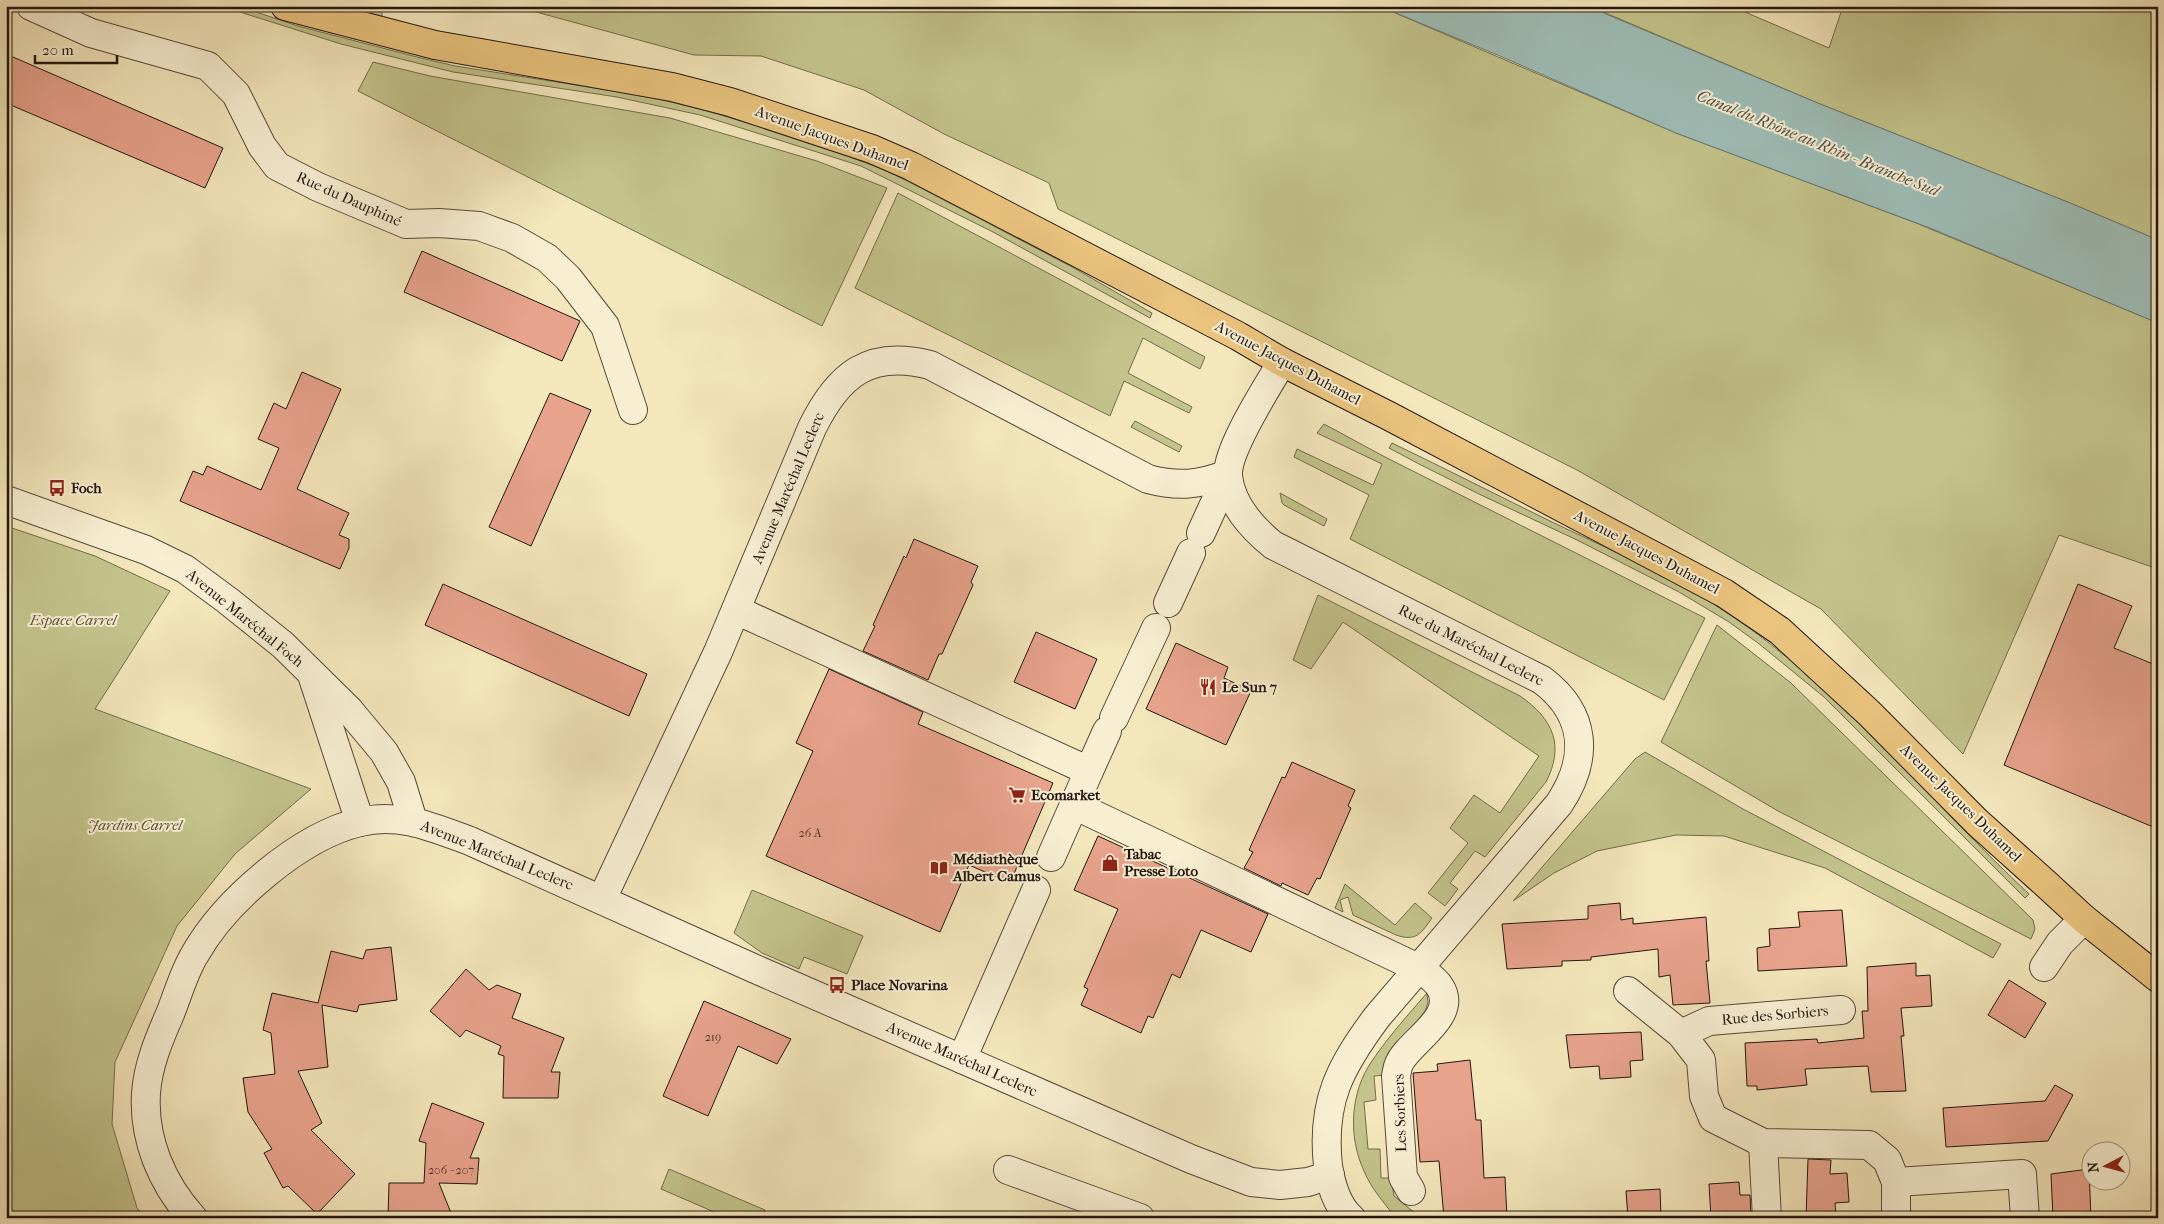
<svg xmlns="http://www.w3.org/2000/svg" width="2164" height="1224" font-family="'IM FELL French Canon',serif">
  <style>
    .green { fill: #c3c38b; stroke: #736c4c }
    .water { fill: #9ebeb8; stroke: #6d7b74 }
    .building { fill: #e8a38d; stroke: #23160e }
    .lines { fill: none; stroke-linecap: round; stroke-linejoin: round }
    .minor-casing { stroke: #574a3a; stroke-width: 30 }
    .major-casing { stroke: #23160e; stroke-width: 30 }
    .minor { stroke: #f8efd3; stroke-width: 28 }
    .major { stroke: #eac47e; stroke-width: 28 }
    .labels { text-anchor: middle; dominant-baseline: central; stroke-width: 4; stroke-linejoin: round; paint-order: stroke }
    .number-label { font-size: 12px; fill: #54392e }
    .street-label { font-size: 15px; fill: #23160e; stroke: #f8efd3 }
    .poi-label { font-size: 15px; font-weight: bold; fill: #23160e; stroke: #f8efd3; text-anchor: start }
    .park-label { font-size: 15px; font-style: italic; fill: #5b533a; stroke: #f8efd3 }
    .water-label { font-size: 16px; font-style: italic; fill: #4e514a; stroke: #f8efd3 }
  </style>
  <rect width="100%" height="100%" fill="#f4e7bc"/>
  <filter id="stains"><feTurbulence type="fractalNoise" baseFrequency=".004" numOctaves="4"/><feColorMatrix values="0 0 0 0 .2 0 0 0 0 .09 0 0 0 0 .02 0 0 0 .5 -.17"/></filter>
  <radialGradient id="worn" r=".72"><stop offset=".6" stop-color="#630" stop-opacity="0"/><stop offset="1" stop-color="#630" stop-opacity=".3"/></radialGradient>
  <g class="green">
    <polygon points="221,6 238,6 298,26 417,57 455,66 646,96 704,110 810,142 887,171 915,185 1074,268 1152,313 1150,318 993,232 861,166 700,115 617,97 453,72 341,44"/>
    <polygon points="336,6 363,6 382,11 382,18"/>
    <polygon points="514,6 1379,6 1676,133 1916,223 2158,323 2158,569 2059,535 1963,754 1821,609 1577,470 1058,209 1049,183 944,134 864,90 761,56 694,55"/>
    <polygon points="1589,6 1731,6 1829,48 1843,6 2158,6 2158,240 2070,203 1820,104"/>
    <polygon points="373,62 430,76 670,118 817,161 887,188 822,326 358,91"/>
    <polygon points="898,193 1205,357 1200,369 1143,338 1128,373 1192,407 1189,413 1124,381 1110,416 855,288"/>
    <polygon points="1135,421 1182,446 1179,452 1131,427"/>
    <polygon points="1324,424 1385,457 1705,618 1664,700 1350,539 1369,495 1294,457 1297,449 1373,485 1382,464 1317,433"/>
    <path d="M1392 443C1446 469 1499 496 1552 522 1619 554 1687 583 1748 627 1853 704 1935 806 2029 894L2025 898 1824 697 1758 643 1729 622 1679 592 1577 540 1481 495 1419 464 1389 448Z"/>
    <polygon points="1280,493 1327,519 1324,526 1284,505 1282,503"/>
    <polygon points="6,526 95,556 170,591 95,709 311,789 235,854 177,926 115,1062 112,1124 137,1208 145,1218 6,1218"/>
    <path d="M1318 595 1520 696C1553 719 1565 745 1546 782L1485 857 1475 851 1450 883 1458 889 1445 906 1428 893 1468 843 1450 828 1474 795 1500 813 1539 756 1343 622 1311 669 1293 660Z"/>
    <polygon points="1717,625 1791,683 2033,920 2035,929 2031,939 1778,811 1661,742"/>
    <polygon points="1645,752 1743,809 2001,944 1993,958 1825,868 1724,836 1676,835 1597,851 1554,873 1513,901 1635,759"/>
    <path d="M1345 884 1395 925 1415 903 1432 918C1421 933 1417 942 1396 935L1353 915 1348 897 1340 900 1343 912 1335 908Z"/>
    <polygon points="752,890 863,936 847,974 804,957 799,969 762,953 734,933"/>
    <path d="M1427 993 1428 1003 1425 1011 1384 1064 1385 1075 1374 1076 1376 1100 1364 1102 1368 1149H1380L1381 1178H1391L1394 1196 1421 1218H1396C1384 1203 1371 1188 1364 1171 1348 1137 1350 1092 1372 1061 1388 1037 1408 1015 1427 993Z"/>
    <polygon points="669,1169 765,1210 762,1218 728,1218 661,1189"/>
  </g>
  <polygon class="water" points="1379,6 1587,6 1820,104 2070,203 2158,240 2158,323 1930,228 1676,133 1500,56"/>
  <g class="building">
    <polygon points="6,54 223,148 205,188 6,103"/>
    <polygon points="422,251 580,321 562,361 404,292"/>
    <polygon points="302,372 341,389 297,489 349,513 339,535 349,539 349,548 340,569 180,501 193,471 203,475 207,466 261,490 279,448 258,439 274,403 286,409"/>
    <polygon points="550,393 591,410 531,546 489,527"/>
    <polygon points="914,539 978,566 971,582 973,585 942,654 939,654 928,680 863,651 875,626 873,625 904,556 906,558"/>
    <polygon points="443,584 647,674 629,716 425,625"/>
    <polygon points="2078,584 2132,606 2114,648 2158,666 2158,829 2004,765"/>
    <polygon points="1036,632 1097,659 1075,709 1014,682"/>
    <polygon points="1176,643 1228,667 1224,678 1251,691 1226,745 1146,709"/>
    <polygon points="829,669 923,712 918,724 1053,783 1010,883 969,865 940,932 766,856 813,751 796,743"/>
    <polygon points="1292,762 1355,790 1348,806 1351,808 1320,879 1317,878 1308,895 1282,883 1281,886 1244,868 1253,852 1249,850 1282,777 1285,778"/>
    <polygon points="1098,836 1268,914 1251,952 1201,930 1180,978 1172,974 1153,1018 1148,1016 1141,1033 1081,1005 1088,989 1084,987 1118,909 1074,890"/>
    <polygon points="1620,903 1621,920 1633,918 1633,924 1706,917 1709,961 1706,961 1710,1003 1673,1005 1670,975 1659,977 1658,949 1591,957 1591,960 1562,961 1562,966 1507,969 1502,924 1588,919 1588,906"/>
    <polygon points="1842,910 1847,966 1758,971 1757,948 1770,946 1769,929 1800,927 1798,912"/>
    <polygon points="391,947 397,1000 359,1005 357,1012 322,1005 328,1067 298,1071 322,1123 311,1130 355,1174 317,1214 288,1186 283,1188 264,1153 272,1149 248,1112 243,1078 275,1074 271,1033 263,1030 272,993 318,1003 331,951 363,959 366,950"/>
    <polygon points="1916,963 1916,976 1930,975 1932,1006 1901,1008 1904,1036 1901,1036 1906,1091 1871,1092 1868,1066 1805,1069 1807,1085 1757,1090 1757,1086 1747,1086 1745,1043 1817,1039 1818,1043 1864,1038 1862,1011 1868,1011 1867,967"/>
    <polygon points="466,969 489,990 497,985 521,994 512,1018 564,1038 551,1072 560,1072 558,1098 503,1098 504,1056 498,1054 501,1046 466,1030 460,1037 430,1011"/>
    <polygon points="2009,980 2046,1003 2025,1038 1988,1015"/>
    <polygon points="704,1001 791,1039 777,1064 738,1046 708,1116 663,1096"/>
    <polygon points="1641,1032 1643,1060 1630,1061 1631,1077 1600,1079 1599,1066 1570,1068 1566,1035"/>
    <polygon points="1470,1060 1476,1120 1481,1120 1484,1178 1505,1177 1507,1218 1444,1218 1439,1161 1420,1162 1413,1073 1438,1071 1437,1064"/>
    <polygon points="2055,1085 2073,1095 2048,1141 1946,1147 1943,1108 2045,1101"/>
    <polygon points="432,1103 484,1123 470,1158 479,1158 477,1184 439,1183 453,1218 388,1218 389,1183 424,1183 426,1143 419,1141"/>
    <polygon points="1808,1159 1831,1160 1830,1174 1847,1173 1849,1202 1835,1203 1836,1218 1806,1218"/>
    <polygon points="2089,1169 2091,1218 2053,1218 2051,1174"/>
    <polygon points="1739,1182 1740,1195 1750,1195 1751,1218 1711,1218 1709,1184"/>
    <polygon points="1660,1189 1661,1218 1628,1218 1626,1191"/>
  </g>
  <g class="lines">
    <g class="minor-casing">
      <g id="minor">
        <polyline points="31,6 91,33 208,66 236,94 262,146 277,166 318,187 406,224 439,223 479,226 512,238 547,258 568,278 605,326 633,410"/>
        <path d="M1282 362C1268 386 1226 450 1228 476 1231 505 1251 527 1273 545L1542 680C1587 714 1589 759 1559 804L1377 1017C1340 1067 1321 1101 1328 1166 1331 1184 1336 1205 1351 1218"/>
        <polyline points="6,500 146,550 185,569 227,600 283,645 349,710 384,752 401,782 413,821"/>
        <polyline points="1201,533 1228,474"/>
        <polyline points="1168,603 1191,553"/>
        <path d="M736 610 1089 771 1074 805 1420 969C1427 974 1436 980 1440 987 1459 1017 1408 1042 1399 1064 1397 1068 1397 1072 1396 1076L1403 1177 1411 1191"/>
        <polyline points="313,678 360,822"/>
        <polyline points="1114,718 1156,628"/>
        <polyline points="1089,771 1107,731"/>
        <polyline points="1051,857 1074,805"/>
        <path d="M602 899 718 652 812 428C838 375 869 349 930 365L1148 479C1178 487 1199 485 1228 474"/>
        <polyline points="2044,967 2060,943 2084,919"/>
        <polyline points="1628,991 1681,1034 1701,1060 1704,1096 1713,1118 1763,1143 1869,1145 1887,1160 1896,1182 1896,1218"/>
        <polyline points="1681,1034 1709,1021 1841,1010"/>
        <polyline points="962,1059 1036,890"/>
        <polyline points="1763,1143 1767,1218"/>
        <polyline points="1008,1170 1140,1218"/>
        <polyline points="1896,1182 2022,1174 2025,1218"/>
        <path d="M193 1218C162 1184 143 1139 146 1093 148 1065 159 1039 170 1014 178 994 184 972 195 954 225 901 300 836 360 822 399 812 434 828 470 841L753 968 1191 1159 1251 1182 1280 1185 1308 1182 1330 1175"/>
      </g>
    </g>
    <g class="major-casing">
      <polyline id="major" points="285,6 435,45 672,87 730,102 872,149 911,166 1238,336 1282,362 1389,416 1724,593 1780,631 1869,713 1977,822 2046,884 2084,919 2158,978"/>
    </g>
    <use href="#minor" class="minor"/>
    <use href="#major" class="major"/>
  </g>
  <defs>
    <g id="bus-bare" transform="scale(1.35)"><path d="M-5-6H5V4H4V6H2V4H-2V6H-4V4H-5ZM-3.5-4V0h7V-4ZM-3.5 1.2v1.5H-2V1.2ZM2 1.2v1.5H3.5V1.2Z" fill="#8f2418" stroke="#f8efd3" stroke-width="2.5" paint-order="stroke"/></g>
    <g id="restaurant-bare" transform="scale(1.35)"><path d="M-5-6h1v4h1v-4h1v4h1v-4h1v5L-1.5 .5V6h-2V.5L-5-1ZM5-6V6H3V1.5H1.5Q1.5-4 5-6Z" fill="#8f2418" stroke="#f8efd3" stroke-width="2.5" paint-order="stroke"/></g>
    <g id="supermarket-bare" transform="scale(1.35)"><path d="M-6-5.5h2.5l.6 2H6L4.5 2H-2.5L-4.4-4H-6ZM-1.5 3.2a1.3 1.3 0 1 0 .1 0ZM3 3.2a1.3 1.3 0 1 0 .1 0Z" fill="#8f2418" stroke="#f8efd3" stroke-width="2.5" paint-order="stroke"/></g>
    <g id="shop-bare" transform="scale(1.35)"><path d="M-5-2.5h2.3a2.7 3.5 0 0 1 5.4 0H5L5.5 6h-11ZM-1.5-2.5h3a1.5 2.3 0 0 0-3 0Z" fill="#8f2418" stroke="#f8efd3" stroke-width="2.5" paint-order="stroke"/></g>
    <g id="library-bare" transform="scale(1.35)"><path d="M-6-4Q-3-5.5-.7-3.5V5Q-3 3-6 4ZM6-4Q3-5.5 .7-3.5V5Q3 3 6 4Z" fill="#8f2418" stroke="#f8efd3" stroke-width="2.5" paint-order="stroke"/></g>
  </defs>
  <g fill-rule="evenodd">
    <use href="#bus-bare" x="57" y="488"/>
    <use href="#restaurant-bare" x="1208" y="687"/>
    <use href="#supermarket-bare" x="1017" y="795"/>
    <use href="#shop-bare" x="1110" y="863"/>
    <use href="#library-bare" x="939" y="868"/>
    <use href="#bus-bare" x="837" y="985"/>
  </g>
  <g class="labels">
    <g class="number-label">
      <text x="810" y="833">26 A</text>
      <text x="713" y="1037">219</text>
      <text x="451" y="1170">206 - 207</text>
    </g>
    <g class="street-label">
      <text transform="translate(832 138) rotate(20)">Avenue Jacques Duhamel</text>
      <text transform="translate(349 199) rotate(24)">Rue du Dauphiné</text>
      <text transform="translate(1288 363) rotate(28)">Avenue Jacques Duhamel</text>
      <text transform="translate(788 488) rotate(-67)">Avenue Maréchal Leclerc</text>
      <text transform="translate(1647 552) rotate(28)">Avenue Jacques Duhamel</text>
      <text transform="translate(245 618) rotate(39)">Avenue Maréchal Foch</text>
      <text transform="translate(1471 645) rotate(27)">Rue du Maréchal Leclerc</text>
      <text transform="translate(1961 803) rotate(44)">Avenue Jacques Duhamel</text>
      <text transform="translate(497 855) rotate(22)">Avenue Maréchal Leclerc</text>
      <text transform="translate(1775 1015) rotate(-5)">Rue des Sorbiers</text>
      <text transform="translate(962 1059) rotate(24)">Avenue Maréchal Leclerc</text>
      <text transform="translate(1400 1113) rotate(-92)">Les Sorbiers</text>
    </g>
    <g class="poi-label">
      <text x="71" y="488">Foch</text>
      <text x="1222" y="687">Le Sun 7</text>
      <text x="1031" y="795">Ecomarket</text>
      <text x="1124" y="854">Tabac<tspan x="1124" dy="17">Presse Loto</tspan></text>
      <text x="953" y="859">Médiathèque<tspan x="953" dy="17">Albert Camus</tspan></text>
      <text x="851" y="985">Place Novarina</text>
    </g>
    <g class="park-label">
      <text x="73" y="620">Espace Carrel</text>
      <text x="135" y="825">Jardins Carrel</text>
    </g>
    <g class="water-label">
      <text transform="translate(1818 143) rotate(22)">Canal du Rhône au Rhin - Branche Sud</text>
    </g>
  </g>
  <rect width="2164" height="1224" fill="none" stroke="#f4e7bc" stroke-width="25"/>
  <rect x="8" y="8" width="2149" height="1209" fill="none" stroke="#23160e" stroke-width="2.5"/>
  <rect x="12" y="12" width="2139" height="1199" fill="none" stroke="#23160e"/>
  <g transform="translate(2106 1166) rotate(264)"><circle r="24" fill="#f8efd3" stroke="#a39884"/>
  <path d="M0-4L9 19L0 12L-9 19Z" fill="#8f2418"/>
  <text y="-8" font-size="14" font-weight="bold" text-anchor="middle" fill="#23160e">N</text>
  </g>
  <path d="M35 55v8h82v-8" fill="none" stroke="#23160e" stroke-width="2.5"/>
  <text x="42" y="55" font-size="15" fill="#23160e" stroke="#f8efd3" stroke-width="4" paint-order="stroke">20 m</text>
  <rect width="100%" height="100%" filter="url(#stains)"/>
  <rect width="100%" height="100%" fill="url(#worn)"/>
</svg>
